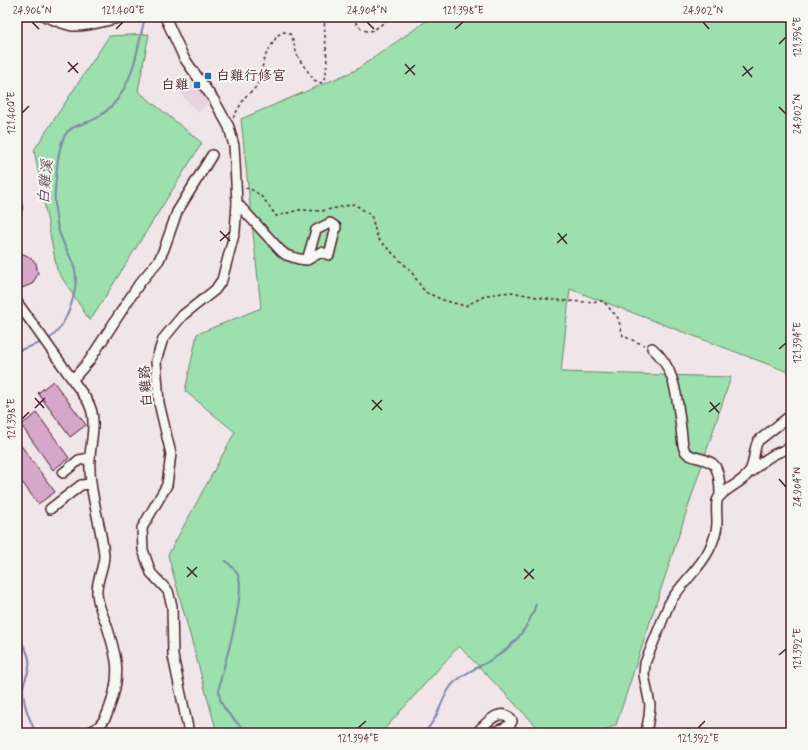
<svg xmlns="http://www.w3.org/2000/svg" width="808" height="750" font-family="Mynerve,'LXGW WenKai TC',sans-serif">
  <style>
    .built { fill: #e8d3e0 }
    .green { fill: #9be0ad; stroke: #72806c }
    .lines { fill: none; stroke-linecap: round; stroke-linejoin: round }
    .stream { stroke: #7c89a7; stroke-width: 2 }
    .building { fill: #d6a7c8; stroke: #4a1f2b }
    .minor-casing { stroke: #4a1f2b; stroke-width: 12 }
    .path { stroke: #4a1f2b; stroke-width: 1.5; stroke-dasharray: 3 3; stroke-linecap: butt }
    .minor { stroke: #f6f6f2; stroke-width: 9 }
    .ticks { fill: none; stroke: #4a1f2b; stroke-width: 1.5 }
    .poi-dot { fill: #1f6fb2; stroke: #f6f6f2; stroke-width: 1.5 }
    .labels { text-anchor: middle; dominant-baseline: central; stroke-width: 4; stroke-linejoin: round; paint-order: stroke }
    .poi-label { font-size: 14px; fill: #4a1f2b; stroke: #f6f6f2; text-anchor: start }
    .street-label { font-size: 14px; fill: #4a1f2b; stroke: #f6f6f2 }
    .water-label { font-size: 15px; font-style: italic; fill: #5f4b5f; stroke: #f6f6f2 }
    .neatline { fill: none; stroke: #4a1f2b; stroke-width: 1.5 }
    .ticks-label { font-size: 10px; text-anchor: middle; fill: #4a1f2b }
  </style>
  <rect width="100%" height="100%" fill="#f0e6ea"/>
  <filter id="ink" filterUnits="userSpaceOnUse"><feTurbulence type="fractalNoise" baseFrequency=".025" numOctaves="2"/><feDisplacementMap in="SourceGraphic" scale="8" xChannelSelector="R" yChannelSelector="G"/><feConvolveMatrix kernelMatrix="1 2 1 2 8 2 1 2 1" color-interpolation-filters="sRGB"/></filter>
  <g filter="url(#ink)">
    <polygon class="built" points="195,79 209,102 198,113 180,93"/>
    <g class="green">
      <polygon points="432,17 791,17 791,373 570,289 561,372 731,377 616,725 599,733 543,733 459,646 381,733 217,733 168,555 235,432 185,391 197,334 261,308 241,119 356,70"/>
      <polygon points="149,34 138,91 202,143 90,321 57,270 34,150 109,36"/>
    </g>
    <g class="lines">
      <g class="stream">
        <path d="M47 340C66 330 79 290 75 270 72 259 67 251 63 242 55 225 54 207 55 189 57 172 57 150 65 135 72 124 87 124 97 118 106 112 117 102 122 92 135 71 139 41 145 17"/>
        <polyline points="17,351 43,342"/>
        <path d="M226 561C230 565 235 569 238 575 245 591 230 645 225 663 222 675 217 687 220 699 224 712 238 723 247 733"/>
        <path d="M17 637C24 645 31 657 29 668 28 675 23 682 23 689 23 705 29 719 36 733"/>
        <path d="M423 733C438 721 440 701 451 686 460 675 477 668 489 661 512 649 529 628 536 604"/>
      </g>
    </g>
    <g class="building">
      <polygon points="23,254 28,256 36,263 38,274 32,284 22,288 17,287 17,255"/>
      <polygon points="53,381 86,425 70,437 38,393"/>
      <polygon points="37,413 69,458 53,470 21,425"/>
      <polygon points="17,440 55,492 38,504 17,475"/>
    </g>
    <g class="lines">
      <g class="minor-casing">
        <g id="minor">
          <path d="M46 17C55 20 64 25 73 26 89 27 107 20 123 17"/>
          <polyline points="165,17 184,58 214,100 229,127 234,146 235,163 237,203 235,231 222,280 215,290 183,315 163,339 156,361 159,403 171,454 167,485 142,528 143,550 151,573 168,591 172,606 173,656 189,733"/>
          <polyline points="237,203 281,251 286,255 299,259 307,260 321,252 329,255 336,227 330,223 316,230 307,260"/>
          <polyline points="17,208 17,207"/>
          <path d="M17 302 87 400C98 418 91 438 90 457 88 491 101 523 104 555 104 569 96 580 97 594 98 604 102 614 106 623 117 657 122 674 109 709 105 721 98 731 85 733"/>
          <path d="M652 348C676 368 677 399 681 428 682 435 682 443 684 449 688 460 707 456 715 466 720 475 720 487 720 496"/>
          <polyline points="73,379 89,361 139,284 159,260 164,249 177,212 212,155"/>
          <path d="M751 472C765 459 773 453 791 448"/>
          <polyline points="63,473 79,460 90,458"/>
          <polyline points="50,509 81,485 91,484"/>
          <path d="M476 733C485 725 501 704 512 721L510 725 493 733"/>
          <path d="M646 733 649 716 650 705 644 675 645 663 669 604C680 584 699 570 709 550 713 542 717 532 717 523 717 516 716 508 717 501 720 491 740 484 747 475 756 465 752 452 758 441L791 415"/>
        </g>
      </g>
      <g class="path">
        <path d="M352 17C366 40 374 31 390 17"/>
        <path d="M233 118 245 97 255 88 260 80 264 58 277 36 281 33 284 32 290 34 292 37 297 55 301 62 314 80 321 83C333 72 322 33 325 17"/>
        <path d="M245 188C259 189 269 206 276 216L299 210 322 211 354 204 371 215 378 239 410 270 425 292 443 300 465 306 487 295 511 292 553 300 582 302 603 301 618 318 623 336 644 345"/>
      </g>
      <use href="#minor" class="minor"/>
    </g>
  </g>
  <path class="ticks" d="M32 22 39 29M367 22 374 29M703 22 709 29M116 29 123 22M455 29 463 22M779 44 786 37M68 62 78 73M405 64 415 75M743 66 752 77M68 72 78 63M405 74 415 65M742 76 753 67M779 107 786 114M22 113 29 106M220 231 230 241M558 233 567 244M220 241 230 232M557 243 567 234M779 349 786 343M35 398 44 408M372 400 382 410M710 402 719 413M35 408 45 398M372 410 382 400M709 412 720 403M22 419 29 412M779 479 786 487M187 567 197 577M524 569 534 579M187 577 197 567M524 579 534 569M779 655 786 649M358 728 366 721M698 728 705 721"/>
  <g class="poi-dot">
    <rect x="204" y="72" width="8" height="8" rx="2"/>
    <rect x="193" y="81" width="8" height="8" rx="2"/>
  </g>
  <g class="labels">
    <g class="poi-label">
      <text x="216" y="76">白雞行修宮</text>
      <text x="189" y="85" text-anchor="end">白雞</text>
    </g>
    <g class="street-label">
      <text transform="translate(146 386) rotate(-94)">白雞路</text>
    </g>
    <g class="water-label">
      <text transform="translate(46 182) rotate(-85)">白雞溪</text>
    </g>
  </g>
  <rect width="808" height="750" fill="none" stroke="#f6f6f2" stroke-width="44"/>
  <rect x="22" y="22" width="764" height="706" class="neatline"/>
  <g class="ticks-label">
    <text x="32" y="14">24.906°N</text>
    <text x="123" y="14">121.400°E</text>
    <text x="367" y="14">24.904°N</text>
    <text x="463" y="14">121.398°E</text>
    <text x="703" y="14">24.902°N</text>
    <text transform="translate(797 37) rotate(-90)" y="4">121.396°E</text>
    <text transform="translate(11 113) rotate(-90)" y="4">121.400°E</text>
    <text transform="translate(797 114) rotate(-90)" y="4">24.902°N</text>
    <text transform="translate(797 343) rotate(-90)" y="4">121.394°E</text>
    <text transform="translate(11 419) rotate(-90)" y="4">121.398°E</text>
    <text transform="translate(797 487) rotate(-90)" y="4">24.904°N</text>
    <text transform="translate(797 649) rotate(-90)" y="4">121.392°E</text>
    <text x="358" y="742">121.394°E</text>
    <text x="698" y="742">121.392°E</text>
  </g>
</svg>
